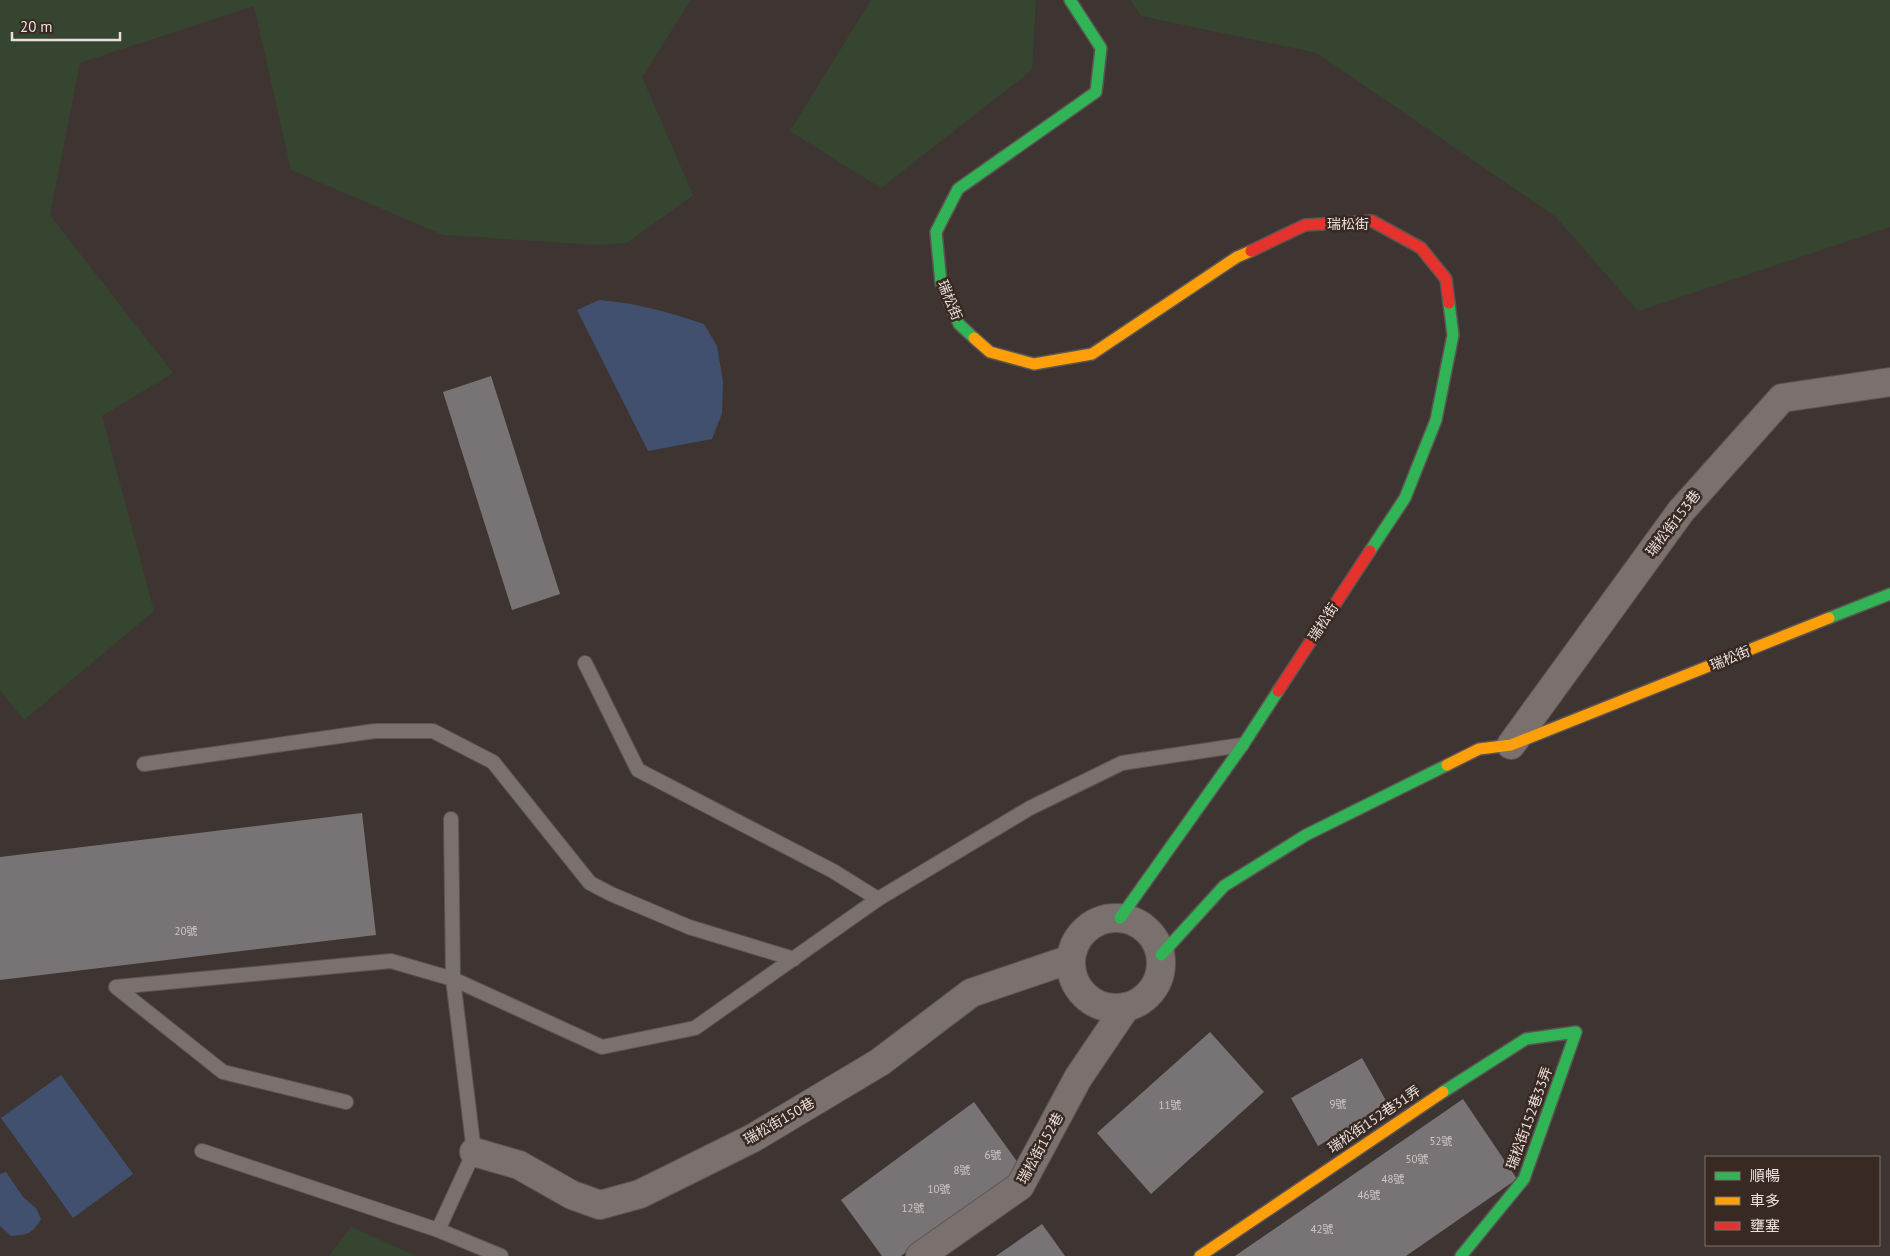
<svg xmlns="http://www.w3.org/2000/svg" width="1890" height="1256" font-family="'PT Sans','Noto Sans TC',sans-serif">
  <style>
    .green { fill: #36452f }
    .water { fill: #40506e }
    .building { fill: #787476 }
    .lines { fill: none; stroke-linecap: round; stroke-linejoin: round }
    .lane-casing { stroke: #5c5452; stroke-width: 16 }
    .street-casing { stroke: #5c5452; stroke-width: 30 }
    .fast-casing { stroke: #5c5452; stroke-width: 14 }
    .slow-casing { stroke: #5c5452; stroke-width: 14 }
    .jam-casing { stroke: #5c5452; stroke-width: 14 }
    .lane { stroke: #7a716f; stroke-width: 14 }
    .street { stroke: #7a716f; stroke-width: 28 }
    .fast { stroke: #30b455; stroke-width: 11 }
    .slow { stroke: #ff9f0a; stroke-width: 11 }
    .jam { stroke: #e5322d; stroke-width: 11 }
    .labels { text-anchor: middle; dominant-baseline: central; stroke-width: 5; stroke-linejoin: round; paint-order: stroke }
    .number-label { font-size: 11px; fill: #cec5c2 }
    .street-label { font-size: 14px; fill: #eae0dc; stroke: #382923 }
  </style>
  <rect width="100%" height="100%" fill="#3e3532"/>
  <g class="green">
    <polygon points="0,0 691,0 642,77 693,195 627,243 597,245 443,235 291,170 254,6 80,63 50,215 173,373 102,416 154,611 24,720 0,690"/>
    <polygon points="871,0 1036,0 1032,70 881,188 790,131"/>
    <polygon points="1130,0 1890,0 1890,227 1638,311 1556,217 1317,53 1141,16"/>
    <polygon points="351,1227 416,1256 329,1256"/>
  </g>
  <g class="water">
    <path d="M599 300C637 303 668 312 704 324L717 346 723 381 722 413 712 439 648 451 577 310Z"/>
    <polygon points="61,1075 133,1174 73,1218 1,1118"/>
    <path d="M6 1172 23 1197 36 1208 41 1219C32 1234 28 1235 11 1236L0 1226V1174Z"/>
  </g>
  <g class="building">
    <polygon points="491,376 560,594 512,610 443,392"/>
    <polygon points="362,813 376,935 0,980 0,857"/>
    <polygon points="1210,1032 1264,1092 1151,1194 1097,1133"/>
    <polygon points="1362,1058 1389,1106 1318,1146 1291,1098"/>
    <polygon points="1463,1099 1517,1179 1406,1256 1235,1256"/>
    <polygon points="974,1102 1021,1167 901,1256 882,1256 841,1200"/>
    <polygon points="1042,1224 1065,1256 996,1256"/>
  </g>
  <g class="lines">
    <g class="lane-casing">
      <g id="lane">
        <polyline points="585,663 638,770 833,871 878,899"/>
        <polyline points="144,764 375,731 433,731 493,762 590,883 611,894 689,927 794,959"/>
        <polyline points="451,819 453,979 474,1152 438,1230 501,1256"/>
        <polyline points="346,1102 223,1072 116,987 391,961 453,979 602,1047 695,1028 878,899 1030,808 1122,763 1242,745"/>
        <polyline points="202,1151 438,1230"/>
      </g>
    </g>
    <g class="street-casing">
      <g id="street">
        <polyline points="1511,745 1681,511 1782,398 1890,382"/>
        <circle cx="1116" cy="963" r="45"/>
        <polyline points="474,1152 519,1165 572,1195 600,1205 640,1194 753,1138 880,1062 971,993 1071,959"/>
        <polyline points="920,1256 1020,1186 1078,1078 1126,1007"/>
      </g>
    </g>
    <g class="fast-casing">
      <g id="fast">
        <polyline points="974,338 959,324 941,283 936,232 958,189 1096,92 1101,48 1070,0"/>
        <polyline points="1370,551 1405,498 1436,420 1453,335 1449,303"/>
        <polyline points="1829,618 1890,594"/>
        <polyline points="1120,918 1243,745 1278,691"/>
        <polyline points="1161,955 1224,886 1306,835 1447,765"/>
        <polyline points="1443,1092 1526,1039 1576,1032 1524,1179 1461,1256"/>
      </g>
    </g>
    <g class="slow-casing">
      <g id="slow">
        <polyline points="974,338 990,352 1034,364 1092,354 1237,257 1251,251"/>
        <polyline points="1447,765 1479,749 1511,745 1829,618"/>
        <polyline points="1200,1256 1443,1092"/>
      </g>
    </g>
    <g class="jam-casing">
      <g id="jam">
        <polyline points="1251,251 1305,225 1372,221 1421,248 1446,279 1449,303"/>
        <polyline points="1278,691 1370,551"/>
      </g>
    </g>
    <use href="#lane" class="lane"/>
    <use href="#street" class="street"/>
    <use href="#fast" class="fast"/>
    <use href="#slow" class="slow"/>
    <use href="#jam" class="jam"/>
  </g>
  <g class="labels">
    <g class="number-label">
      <text x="186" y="931">20號</text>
      <text x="1338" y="1104">9號</text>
      <text x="1170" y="1105">11號</text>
      <text x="1441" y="1141">52號</text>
      <text x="993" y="1155">6號</text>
      <text x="1417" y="1159">50號</text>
      <text x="962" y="1170">8號</text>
      <text x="1393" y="1179">48號</text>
      <text x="939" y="1189">10號</text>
      <text x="1369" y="1195">46號</text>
      <text x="913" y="1208">12號</text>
      <text x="1322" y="1229">42號</text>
    </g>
    <g class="street-label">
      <text x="1348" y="224">瑞松街</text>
      <text transform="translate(950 300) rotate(68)">瑞松街</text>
      <text transform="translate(1673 523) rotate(-52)">瑞松街153巷</text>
      <text transform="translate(1323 622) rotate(-57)">瑞松街</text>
      <text transform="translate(1730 658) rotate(-22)">瑞松街</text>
      <text transform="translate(1529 1118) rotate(-70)">瑞松街152巷33弄</text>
      <text transform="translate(1374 1119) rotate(-34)">瑞松街152巷31弄</text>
      <text transform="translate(779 1121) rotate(-30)">瑞松街150巷</text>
      <text transform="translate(1040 1148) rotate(-61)">瑞松街152巷</text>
    </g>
  </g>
  <rect x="1705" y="1156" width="175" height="90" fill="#382923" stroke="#7f726d"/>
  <rect x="1715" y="1172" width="25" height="8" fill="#30b455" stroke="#7f726d"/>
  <text x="1750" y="1181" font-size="15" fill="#eae0dc">順暢</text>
  <rect x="1715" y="1197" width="25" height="8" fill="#ff9f0a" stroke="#7f726d"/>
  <text x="1750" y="1206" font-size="15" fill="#eae0dc">車多</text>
  <rect x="1715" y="1222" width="25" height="8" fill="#e5322d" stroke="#7f726d"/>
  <text x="1750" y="1231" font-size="15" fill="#eae0dc">壅塞</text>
  <path d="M12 32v8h108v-8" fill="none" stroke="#eae0dc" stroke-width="2.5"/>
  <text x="20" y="32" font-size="15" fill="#eae0dc" stroke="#382923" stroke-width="4" paint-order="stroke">20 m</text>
</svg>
